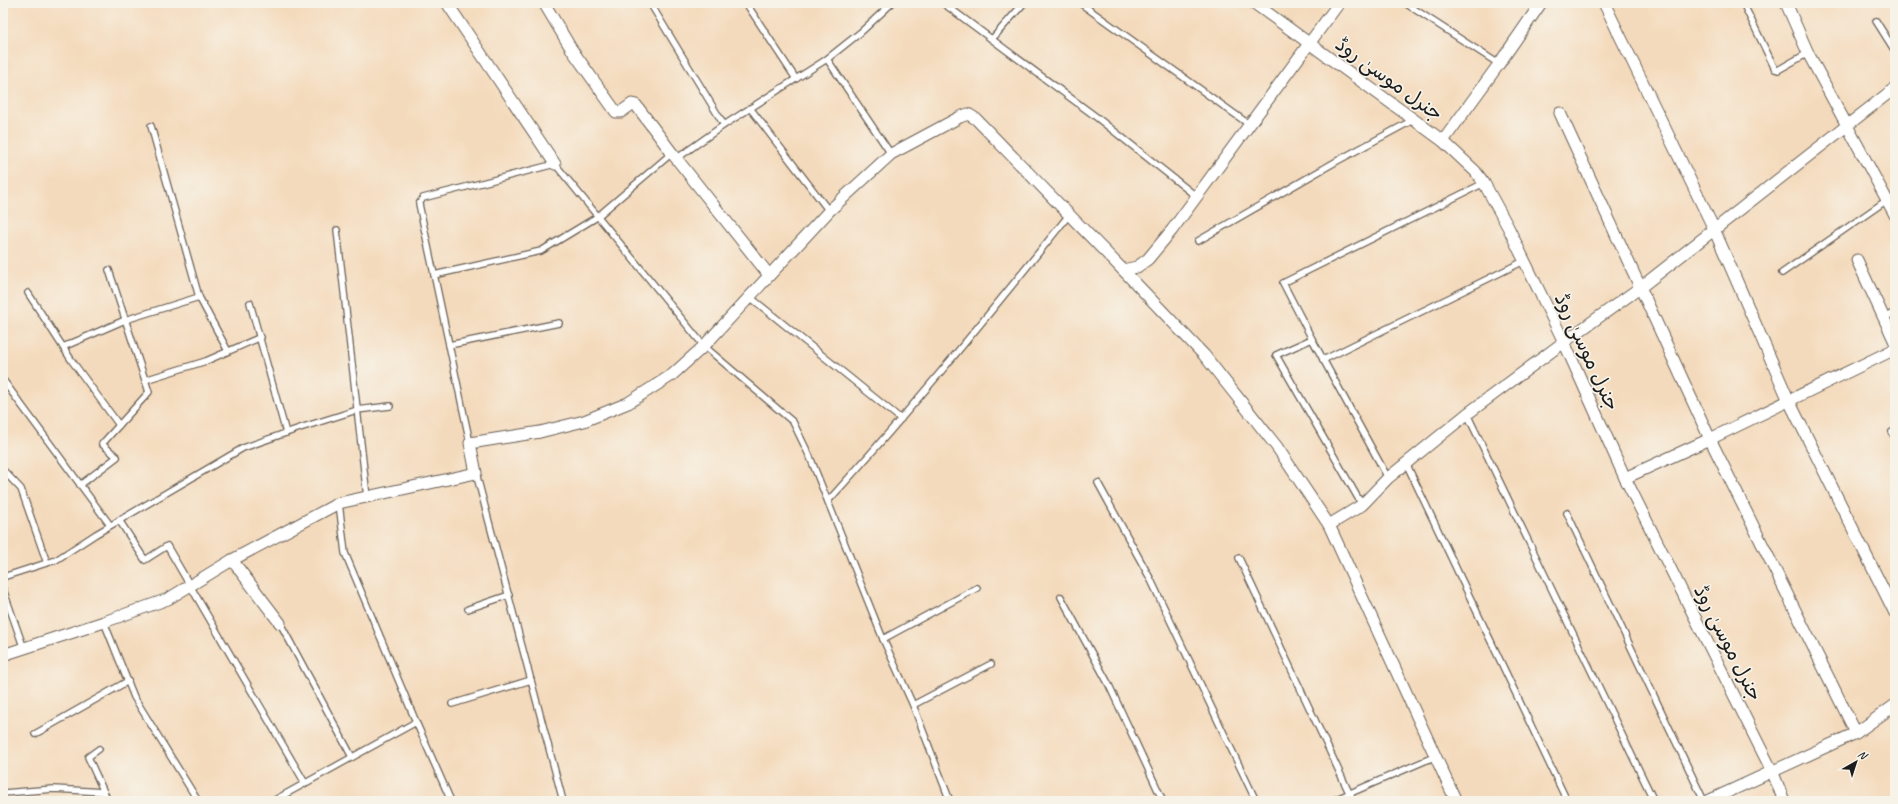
<svg xmlns="http://www.w3.org/2000/svg" width="1898" height="804" font-family="Caveat,'Playpen Sans Arabic',sans-serif">
  <style>
    .lines { fill: none; stroke-linecap: round; stroke-linejoin: round }
    .lane-casing { stroke: #685e54; stroke-width: 8 }
    .street-casing { stroke: #685e54; stroke-width: 13 }
    .lane { stroke: #fff; stroke-width: 5.5 }
    .street { stroke: #fff; stroke-width: 11 }
    .labels { text-anchor: middle; dominant-baseline: central; stroke-width: 3.5; stroke-linejoin: round; paint-order: stroke }
    .street-label { font-size: 20px; fill: #1c1c1c; stroke: #f7f3e8 }
  </style>
  <rect width="100%" height="100%" fill="#f7f3e8"/>
  <filter id="ink" filterUnits="userSpaceOnUse"><feTurbulence type="fractalNoise" baseFrequency=".025" numOctaves="2"/><feDisplacementMap in="SourceGraphic" scale="8" xChannelSelector="R" yChannelSelector="G"/><feConvolveMatrix kernelMatrix="1 2 1 2 8 2 1 2 1" color-interpolation-filters="sRGB"/></filter>
  <filter id="wash" filterUnits="userSpaceOnUse"><feTurbulence type="fractalNoise" baseFrequency=".012" numOctaves="4" result="noise"/><feDisplacementMap in="SourceGraphic" scale="16" xChannelSelector="R" yChannelSelector="G"/><feGaussianBlur stdDeviation="0.9" result="paint"/><feColorMatrix in="noise" values="0 0 0 0 0 0 0 0 0 0 0 0 0 0 0 0 0 1.4 0 .05"/><feComposite in="paint" operator="in"/></filter>
  <g filter="url(#wash)">
    <rect width="100%" height="100%" fill="#f4dabc"/>
  </g>
  <g filter="url(#ink)">
    <g class="lines">
      <g class="lane-casing">
        <g id="lane">
          <polyline points="650,3 724,125"/>
          <polyline points="746,3 796,79"/>
          <polyline points="943,3 1095,116 1197,197"/>
          <polyline points="1080,3 1250,125"/>
          <polyline points="1405,3 1499,64"/>
          <polyline points="1743,3 1775,69 1778,70 1808,53"/>
          <polyline points="1876,21 1895,51"/>
          <polyline points="992,39 1024,3"/>
          <polyline points="827,59 891,154"/>
          <polyline points="750,108 829,211"/>
          <polyline points="151,126 199,297 228,351"/>
          <polyline points="676,159 724,125 827,59 861,32 892,3"/>
          <polyline points="337,230 367,497"/>
          <polyline points="1198,241 1337,161 1413,120"/>
          <polyline points="109,270 145,380"/>
          <polyline points="1782,273 1887,200"/>
          <polyline points="434,275 541,251 597,217 672,153"/>
          <polyline points="28,293 72,361 119,425"/>
          <polyline points="750,297 901,419"/>
          <polyline points="250,303 286,433"/>
          <polyline points="1884,318 1895,312"/>
          <polyline points="1312,339 1276,355 1362,505"/>
          <polyline points="449,345 559,323"/>
          <polyline points="63,347 125,320 199,297"/>
          <polyline points="1323,360 1524,261"/>
          <polyline points="3,380 110,525"/>
          <polyline points="1467,414 1654,801"/>
          <polyline points="1892,432 1895,438"/>
          <polyline points="470,443 419,204 423,198 555,164 704,346 793,422 810,457 883,639 913,705 950,801"/>
          <polyline points="1406,463 1567,801"/>
          <polyline points="3,470 21,489 47,563"/>
          <polyline points="476,473 563,801"/>
          <polyline points="1388,478 1312,339 1283,283 1484,183"/>
          <polyline points="1098,483 1150,578 1256,801"/>
          <polyline points="80,485 117,457 102,444 149,392 145,380 206,361 261,337"/>
          <path d="M828 501C912 409 991 312 1069 215"/>
          <polyline points="339,503 345,553 416,722 451,801"/>
          <polyline points="1567,513 1704,801"/>
          <polyline points="119,520 145,560 167,546 305,783"/>
          <polyline points="1239,558 1353,801"/>
          <polyline points="3,577 56,560 96,534 243,448 300,428 357,410 390,406"/>
          <polyline points="3,589 24,649"/>
          <polyline points="1061,597 1108,683 1163,801"/>
          <polyline points="468,609 509,595"/>
          <polyline points="104,622 134,697 198,801"/>
          <polyline points="280,623 352,757"/>
          <polyline points="883,639 977,588"/>
          <polyline points="452,704 531,680"/>
          <polyline points="913,705 991,664"/>
          <polyline points="35,734 128,681"/>
          <polyline points="99,749 88,757 108,801"/>
          <polyline points="3,793 54,789 104,792"/>
          <polyline points="273,801 416,722"/>
          <polyline points="1332,801 1436,756"/>
        </g>
      </g>
      <g class="street-casing">
        <g id="street">
          <polyline points="447,3 555,164"/>
          <polyline points="544,3 572,50 616,112 621,112 632,104 636,105 672,153 769,275"/>
          <polyline points="1254,3 1443,141 1475,171 1484,183 1508,227 1564,342 1625,478 1773,773 1784,801"/>
          <polyline points="1604,3 1714,229 1789,401 1895,613"/>
          <polyline points="1786,3 1808,53 1895,215"/>
          <polyline points="1560,113 1710,439 1856,733"/>
          <polyline points="1443,141 1499,64 1541,3"/>
          <polyline points="1857,260 1895,342"/>
          <polyline points="1123,270 1204,355 1277,447 1329,525 1456,801"/>
          <polyline points="1625,478 1710,439 1895,349"/>
          <polyline points="1329,525 1362,505 1388,478 1467,414 1564,342 1641,287 1895,88"/>
          <polyline points="232,560 280,623"/>
          <polyline points="3,655 104,622 168,599 232,560 339,503 476,473 470,443 540,432 584,421 628,403 672,375 704,346 829,211 891,154 960,117 968,114 976,119 1123,270 1137,267 1148,259 1172,230 1339,3"/>
          <polyline points="1708,801 1856,733 1895,705"/>
        </g>
      </g>
      <use href="#lane" class="lane"/>
      <use href="#street" class="street"/>
    </g>
  </g>
  <g class="labels">
    <g class="street-label">
      <text transform="translate(1389 79) rotate(36)">جنرل موسیٰ روڈ</text>
      <text transform="translate(1587 352) rotate(65)">جنرل موسیٰ روڈ</text>
      <text transform="translate(1728 643) rotate(63)">جنرل موسیٰ روڈ</text>
    </g>
  </g>
  <rect width="1898" height="804" fill="none" stroke="#f7f3e8" stroke-width="16"/>
  <g transform="translate(1856 762) rotate(39)" stroke="#f7f3e8" stroke-width="3" paint-order="stroke">
  <path d="M0-3L7 15L0 10L-7 15Z" fill="#1c1c1c"/>
  <text y="-6" font-size="11" font-weight="bold" text-anchor="middle" fill="#1c1c1c">N</text>
  </g>
</svg>
